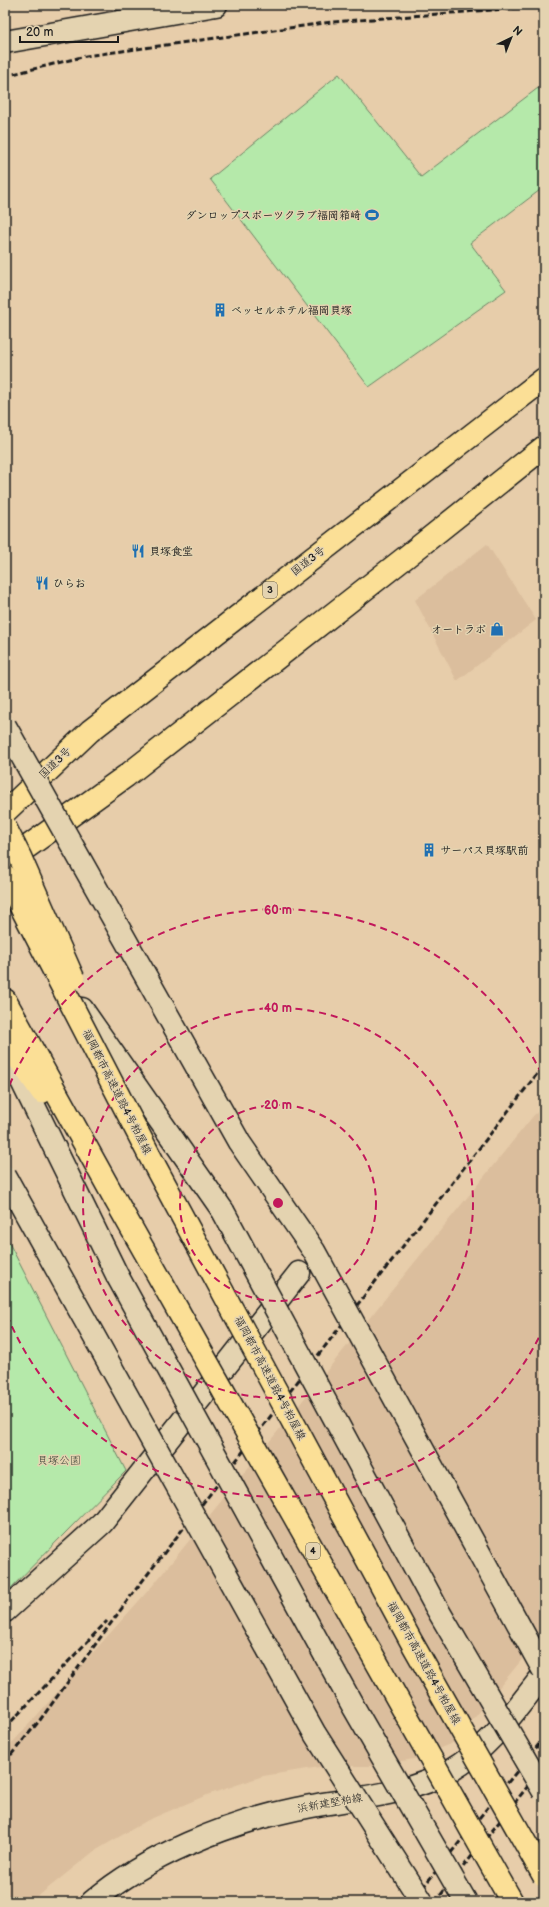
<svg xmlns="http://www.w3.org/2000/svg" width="549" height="1907" font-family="'Balsamiq Sans','Klee One',sans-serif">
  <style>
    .built { fill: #dbbe9d }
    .green { fill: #b5e9aa; stroke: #688263 }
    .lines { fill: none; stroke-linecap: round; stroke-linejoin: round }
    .street-casing { stroke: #1c1c1c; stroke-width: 25 }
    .secondary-casing { stroke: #1c1c1c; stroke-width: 25 }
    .highway-casing { stroke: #1c1c1c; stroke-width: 25 }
    .street { stroke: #e4d3b0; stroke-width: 22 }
    .secondary { stroke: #e4d3b0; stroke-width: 22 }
    .highway { stroke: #fbdf96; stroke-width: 22 }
    .rail { stroke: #1c1c1c; stroke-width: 3; stroke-dasharray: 6 3; stroke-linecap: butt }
    .secondary-bridge-casing { stroke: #1c1c1c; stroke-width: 25; stroke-linecap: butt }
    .highway-bridge-casing { stroke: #1c1c1c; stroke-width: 25; stroke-linecap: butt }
    .secondary-bridge { stroke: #e4d3b0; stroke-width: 22 }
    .highway-bridge { stroke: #fbdf96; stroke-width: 22 }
    .ring { fill: none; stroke: #c2185b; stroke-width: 2; stroke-dasharray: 7 5 }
    .labels { text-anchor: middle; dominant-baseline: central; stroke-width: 3; stroke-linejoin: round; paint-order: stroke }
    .shield { fill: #e4d3b0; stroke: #585348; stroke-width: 1 }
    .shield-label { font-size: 10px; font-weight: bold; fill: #1c1c1c }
    .poi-label { font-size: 11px; font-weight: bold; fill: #1c1c1c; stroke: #e4d3b0; text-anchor: start }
    .street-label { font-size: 11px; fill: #1c1c1c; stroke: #e4d3b0 }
    .park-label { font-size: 11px; fill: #3b4538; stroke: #e4d3b0 }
    .centre { fill: #c2185b; stroke: #e4d3b0; stroke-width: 2 }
    .ring-label { font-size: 12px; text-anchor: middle; font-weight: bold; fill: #c2185b; stroke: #e4d3b0; stroke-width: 3; stroke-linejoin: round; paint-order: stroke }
  </style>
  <rect width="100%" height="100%" fill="#e7cdaa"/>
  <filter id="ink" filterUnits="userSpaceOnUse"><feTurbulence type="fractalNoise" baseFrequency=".025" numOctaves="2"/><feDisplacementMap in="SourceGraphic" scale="8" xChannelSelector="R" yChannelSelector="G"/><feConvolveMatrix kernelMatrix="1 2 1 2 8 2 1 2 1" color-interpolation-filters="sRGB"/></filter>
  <g filter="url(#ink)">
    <g class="built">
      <polygon points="487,544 536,620 457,681 415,600"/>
      <polygon points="544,1107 544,1632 455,1742 414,1759 372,1766 326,1766 263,1776 207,1795 148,1820 93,1852 42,1893 32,1902 5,1902 5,1751 154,1584 534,1115"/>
    </g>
    <g class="green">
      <polygon points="339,74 421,177 538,88 544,95 544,187 470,243 506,290 369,387 210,179"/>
      <polygon points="5,1235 126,1471 5,1594"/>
    </g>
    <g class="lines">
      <g class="street-casing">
        <g id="street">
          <polyline points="5,42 216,5"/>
          <polyline points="5,1611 102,1523 299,1273"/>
        </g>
      </g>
      <g class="secondary-casing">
        <g id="secondary">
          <polyline points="82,1009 223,1211"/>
          <polyline points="10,1057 118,1277"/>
          <path d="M92 1902C146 1856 227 1823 296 1809 347 1798 404 1797 450 1771 490 1748 516 1709 544 1674"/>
        </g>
      </g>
      <g class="highway-casing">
        <g id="highway">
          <polyline points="5,812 90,731 544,379"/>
          <polyline points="5,863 126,776 406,557 544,447"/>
          <polyline points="5,1000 115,1199"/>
          <polyline points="5,1039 42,1092"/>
        </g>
      </g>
      <use href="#street" class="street"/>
      <use href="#secondary" class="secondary"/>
      <use href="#highway" class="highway"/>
      <g class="rail">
        <polyline points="5,76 86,56 332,22 544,6"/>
        <polyline points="5,1728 107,1621"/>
        <polyline points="5,1762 40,1720 133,1593 544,1065"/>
        <polyline points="411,1902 544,1738"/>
        <polyline points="435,1902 544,1766"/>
      </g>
      <g class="secondary-bridge-casing">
        <g id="secondary-bridge">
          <polyline points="5,726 239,1142 314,1251 544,1671"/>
          <polyline points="5,1176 315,1734 422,1902"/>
          <polyline points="223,1211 435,1605 544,1792"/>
          <polyline points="118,1277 353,1706 466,1902"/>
        </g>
      </g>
      <g class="highway-bridge-casing">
        <g id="highway-bridge">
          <polyline points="5,827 20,857 73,978"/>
          <polyline points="5,876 156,1168 411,1641 544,1876"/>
          <polyline points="115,1199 512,1902"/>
        </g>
      </g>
      <use href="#secondary-bridge" class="secondary-bridge"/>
      <use href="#highway-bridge" class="highway-bridge"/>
    </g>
  </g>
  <g class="ring">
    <circle cx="278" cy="1203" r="98"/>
    <circle cx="278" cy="1203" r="195"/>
    <path d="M544 1327A293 293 0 0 1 5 1310M5 1096A293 293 0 0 1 544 1079"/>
  </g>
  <defs>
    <g id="stadium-bare" transform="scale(1.08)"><path d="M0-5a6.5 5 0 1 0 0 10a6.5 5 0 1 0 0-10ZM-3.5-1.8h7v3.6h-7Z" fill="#1f6fb2" stroke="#e4d3b0" stroke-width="2.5" paint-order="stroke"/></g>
    <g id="building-bare" transform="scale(1.08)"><path d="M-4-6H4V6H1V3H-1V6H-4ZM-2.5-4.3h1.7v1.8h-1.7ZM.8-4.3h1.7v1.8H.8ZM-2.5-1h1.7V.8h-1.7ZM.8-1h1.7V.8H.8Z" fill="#1f6fb2" stroke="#e4d3b0" stroke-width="2.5" paint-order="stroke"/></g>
    <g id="restaurant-bare" transform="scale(1.08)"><path d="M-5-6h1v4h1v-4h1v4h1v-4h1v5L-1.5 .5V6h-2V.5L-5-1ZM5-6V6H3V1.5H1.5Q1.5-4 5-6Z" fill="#1f6fb2" stroke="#e4d3b0" stroke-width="2.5" paint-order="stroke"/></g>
    <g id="shop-bare" transform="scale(1.08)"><path d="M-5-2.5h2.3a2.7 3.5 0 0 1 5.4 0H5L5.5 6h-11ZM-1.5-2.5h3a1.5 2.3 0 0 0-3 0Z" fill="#1f6fb2" stroke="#e4d3b0" stroke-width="2.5" paint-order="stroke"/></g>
  </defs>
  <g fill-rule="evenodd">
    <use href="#stadium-bare" x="372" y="215"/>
    <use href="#building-bare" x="220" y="310"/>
    <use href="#restaurant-bare" x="138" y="551"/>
    <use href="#restaurant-bare" x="42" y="583"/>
    <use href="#shop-bare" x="497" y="629"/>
    <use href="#building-bare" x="429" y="850"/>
  </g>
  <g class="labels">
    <g class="shield">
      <rect x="263" y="582" width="14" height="16" rx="3"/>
      <rect x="306" y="1543" width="14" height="16" rx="3"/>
    </g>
    <g class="shield-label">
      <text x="270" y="590">3</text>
      <text x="313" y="1551">4</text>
    </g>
    <g class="poi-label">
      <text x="361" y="215" text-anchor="end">ダンロップスポーツクラブ福岡箱崎</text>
      <text x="231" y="310">ベッセルホテル福岡貝塚</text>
      <text x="149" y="551">貝塚食堂</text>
      <text x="53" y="583">ひらお</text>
      <text x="486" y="629" text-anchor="end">オートラボ</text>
      <text x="440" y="850">サーパス貝塚駅前</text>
    </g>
    <g class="street-label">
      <text transform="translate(308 561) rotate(-38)">国道3号</text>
      <text transform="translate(55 763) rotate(-44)">国道3号</text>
      <text transform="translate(117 1092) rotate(63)">福岡都市高速道路4号粕屋線</text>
      <text transform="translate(270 1378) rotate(62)">福岡都市高速道路4号粕屋線</text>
      <text transform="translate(424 1663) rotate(61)">福岡都市高速道路4号粕屋線</text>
      <text transform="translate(330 1803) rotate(-10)">浜新建堅粕線</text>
    </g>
    <g class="park-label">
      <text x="59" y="1460">貝塚公園</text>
    </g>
  </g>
  <circle cx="278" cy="1203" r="6" class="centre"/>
  <g class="ring-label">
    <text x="278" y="914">60 m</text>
    <text x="278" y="1012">40 m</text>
    <text x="278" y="1109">20 m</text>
  </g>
  <rect width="549" height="1907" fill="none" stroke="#e4d3b0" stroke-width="20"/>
  <rect x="10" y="10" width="529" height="1887" fill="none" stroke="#1c1c1c" stroke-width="1.5" filter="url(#ink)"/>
  <g transform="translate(511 38) rotate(43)" stroke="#e4d3b0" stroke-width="3" paint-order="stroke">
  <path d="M0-3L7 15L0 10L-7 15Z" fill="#1c1c1c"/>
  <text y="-6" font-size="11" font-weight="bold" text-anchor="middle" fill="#1c1c1c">N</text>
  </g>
  <path d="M20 36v6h98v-6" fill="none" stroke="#1c1c1c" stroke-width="2"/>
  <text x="26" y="36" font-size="12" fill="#1c1c1c" stroke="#e4d3b0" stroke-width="3" paint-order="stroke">20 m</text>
</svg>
